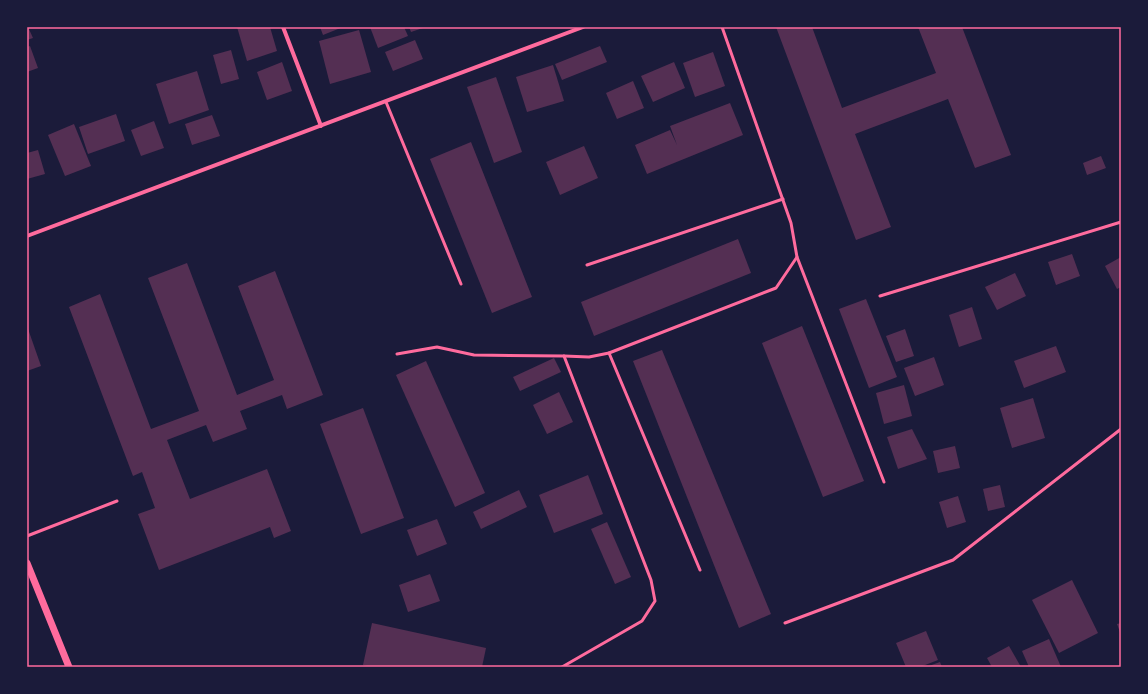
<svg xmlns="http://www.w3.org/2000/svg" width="1148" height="694" font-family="Montserrat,sans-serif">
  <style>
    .building { fill: #542f53 }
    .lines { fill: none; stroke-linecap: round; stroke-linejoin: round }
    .service { stroke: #ff6b9d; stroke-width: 3 }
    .minor { stroke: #ff6b9d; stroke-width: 4 }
    .tertiary { stroke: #ff6b9d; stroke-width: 7 }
    .neatline { fill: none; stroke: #ff6b9d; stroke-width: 1.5 }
  </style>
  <rect width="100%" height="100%" fill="#1b1b3a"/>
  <g class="building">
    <polygon points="27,27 28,27 33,38 27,40"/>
    <polygon points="237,27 270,27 277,51 247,61"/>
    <polygon points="320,27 343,27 323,35"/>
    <polygon points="370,27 404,27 408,36 378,48"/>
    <polygon points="409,27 426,27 411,32"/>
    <polygon points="776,27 812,27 842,108 936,73 918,27 962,27 1011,155 975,168 948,99 855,134 891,227 856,240"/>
    <polygon points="359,30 371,72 330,84 319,41"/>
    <polygon points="415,40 423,59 393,71 385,52"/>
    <polygon points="30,46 38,68 27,72 27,47"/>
    <polygon points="600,46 607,62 562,80 555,64"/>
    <polygon points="231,50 239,79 221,84 213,55"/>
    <polygon points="713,52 725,86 695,97 683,63"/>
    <polygon points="282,62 292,91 267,100 257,72"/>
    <polygon points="674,62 685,88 653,102 641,76"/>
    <polygon points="553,65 564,101 527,112 516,77"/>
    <polygon points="197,71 209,110 169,124 156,84"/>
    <polygon points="496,77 522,152 494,163 467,87"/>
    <polygon points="633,81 644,108 617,119 606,93"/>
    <polygon points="730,103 743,135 647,174 635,145 670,130 677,145 670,126"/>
    <polygon points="116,114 125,141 88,154 79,127"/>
    <polygon points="212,115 220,136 192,145 185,124"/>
    <polygon points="154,121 164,148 141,156 131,130"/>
    <polygon points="74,124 91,166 65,176 48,135"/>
    <polygon points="471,142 532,297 492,313 430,159"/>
    <polygon points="584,146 598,178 560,195 546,162"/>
    <polygon points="38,150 45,174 27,179 27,153"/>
    <polygon points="1101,156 1106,168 1087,175 1083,163"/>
    <polygon points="738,239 751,273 594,336 581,302"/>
    <polygon points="1072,254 1080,276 1056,285 1048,262"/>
    <polygon points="1121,257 1121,287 1117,289 1105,266"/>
    <polygon points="187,263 237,395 274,380 238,286 275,271 323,395 287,409 282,395 240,411 247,429 213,442 206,425 167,440 190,499 267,469 291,531 274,538 270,527 159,570 138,514 155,508 142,472 133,476 69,307 100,294 151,429 199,411 148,278"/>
    <polygon points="1015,273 1026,296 997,310 985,287"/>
    <polygon points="866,299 897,377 869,388 839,309"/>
    <polygon points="972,307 982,339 959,347 949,315"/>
    <polygon points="27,326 41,366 27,371"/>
    <polygon points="802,326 864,481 823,497 762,343"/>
    <polygon points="905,329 914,356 896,362 886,336"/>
    <polygon points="1056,346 1066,372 1024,388 1014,361"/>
    <polygon points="662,350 771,614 739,628 633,361"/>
    <polygon points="934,357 944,385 915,396 904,368"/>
    <polygon points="554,358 561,372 520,391 513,377"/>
    <polygon points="426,361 485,493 455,507 396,375"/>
    <polygon points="904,385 912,416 884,424 876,393"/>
    <polygon points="559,392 573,422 547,434 533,405"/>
    <polygon points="1033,398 1045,438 1012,448 1000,408"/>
    <polygon points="363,408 404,518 361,534 320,424"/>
    <polygon points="912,429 927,459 898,469 887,437"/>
    <polygon points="955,446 960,468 938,473 933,451"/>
    <polygon points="588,475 603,514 554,533 539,495"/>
    <polygon points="1000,485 1005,507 988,511 983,489"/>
    <polygon points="519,490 527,507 481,529 473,512"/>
    <polygon points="958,496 966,522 947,528 939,502"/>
    <polygon points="437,519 447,544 417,556 407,530"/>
    <polygon points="607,522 631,577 615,584 591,529"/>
    <polygon points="430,574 440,601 408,612 399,585"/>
    <polygon points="1072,580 1098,633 1059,653 1032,600"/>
    <polygon points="372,623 486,648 482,667 371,667 363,665"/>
    <polygon points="1121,623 1121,635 1117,624"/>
    <polygon points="926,631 938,660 920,667 906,667 896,643"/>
    <polygon points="1049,639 1061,667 1029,667 1022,651"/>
    <polygon points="1009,646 1021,667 992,667 987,658"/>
    <polygon points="940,662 942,667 926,667"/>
  </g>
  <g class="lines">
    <g class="service">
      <polyline points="386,102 461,284"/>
      <polyline points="797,257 884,482"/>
      <polyline points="587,265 783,199"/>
      <polyline points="880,296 1121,222"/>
      <polyline points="609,353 700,570"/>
      <polyline points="397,354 437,347 474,355 564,356 589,357 609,353 776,288 797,257 791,223 722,27"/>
      <polyline points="27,536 117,501"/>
      <polyline points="785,623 953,560 1121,429"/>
      <polyline points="562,667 642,621 655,601 651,580 564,356"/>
    </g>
    <g class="minor">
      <polyline points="283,27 321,126"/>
      <polyline points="27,236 583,27"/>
    </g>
    <polyline class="tertiary" points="27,563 69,667"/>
  </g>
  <rect width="1148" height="694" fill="none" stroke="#1b1b3a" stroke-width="56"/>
  <rect x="28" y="28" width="1092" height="638" class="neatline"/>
</svg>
